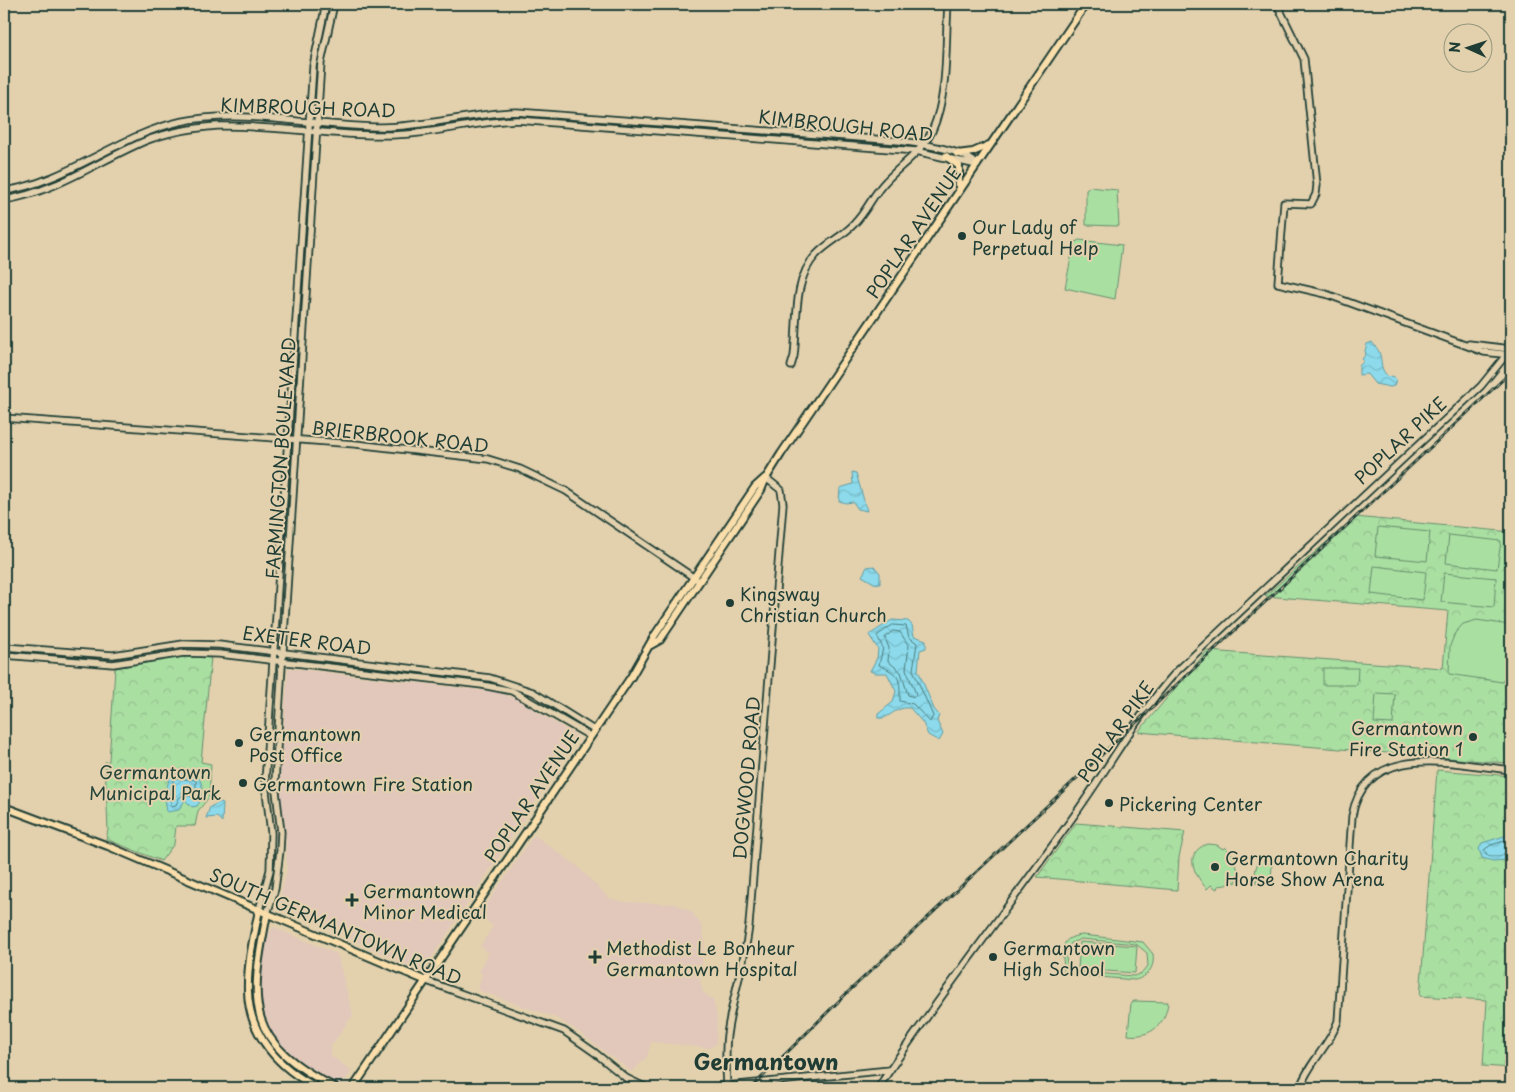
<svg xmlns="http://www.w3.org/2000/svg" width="1515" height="1092" font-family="'Playpen Sans',sans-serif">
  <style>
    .built { fill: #e1c8ba }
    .grass { fill: url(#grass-tufts); stroke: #648e6b }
    .forest { fill: url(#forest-crowns); stroke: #648e6b }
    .pitch { fill: #aadfa2; stroke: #648e6b; fill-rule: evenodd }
    .water { fill: url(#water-waves); stroke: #609ba2 }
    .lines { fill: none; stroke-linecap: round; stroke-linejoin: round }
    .shore { stroke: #4b7c7d; stroke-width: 1 }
    .secondary-casing { stroke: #1f3d34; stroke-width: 9 }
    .primary-casing { stroke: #1f3d34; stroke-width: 10 }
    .secondary { stroke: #e3d1ae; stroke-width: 5.5 }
    .primary { stroke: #f9deab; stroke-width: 6 }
    .rail-casing { stroke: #1f3d34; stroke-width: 3 }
    .rail { stroke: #e3d1ae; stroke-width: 1; stroke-dasharray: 4; stroke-linecap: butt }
    .poi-dot { fill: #1f3d34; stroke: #e3d1ae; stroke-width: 2 }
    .labels { text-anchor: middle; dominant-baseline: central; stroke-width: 4; stroke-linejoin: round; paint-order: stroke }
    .street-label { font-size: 18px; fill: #1f3d34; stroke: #e3d1ae }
    .poi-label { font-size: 18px; fill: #1f3d34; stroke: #e3d1ae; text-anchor: start }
    .park-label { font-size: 18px; fill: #26453a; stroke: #e3d1ae }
    .district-label { font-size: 22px; font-weight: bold; fill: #1f3d34; stroke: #e3d1ae }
  </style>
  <defs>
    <pattern id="grass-tufts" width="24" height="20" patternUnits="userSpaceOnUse" patternTransform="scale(1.25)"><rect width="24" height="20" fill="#aadfa2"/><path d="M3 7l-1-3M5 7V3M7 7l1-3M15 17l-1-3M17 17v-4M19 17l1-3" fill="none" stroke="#92c08c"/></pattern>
    <pattern id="forest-crowns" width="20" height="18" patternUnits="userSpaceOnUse" patternTransform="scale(1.25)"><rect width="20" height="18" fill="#aadfa2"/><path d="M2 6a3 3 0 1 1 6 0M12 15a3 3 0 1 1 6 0" fill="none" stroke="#92c08c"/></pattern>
    <pattern id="water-waves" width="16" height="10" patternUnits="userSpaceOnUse" patternTransform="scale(1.25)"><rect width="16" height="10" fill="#8cdaeb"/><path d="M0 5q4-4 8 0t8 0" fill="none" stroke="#78bcca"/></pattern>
  </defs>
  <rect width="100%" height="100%" fill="#e3d1ae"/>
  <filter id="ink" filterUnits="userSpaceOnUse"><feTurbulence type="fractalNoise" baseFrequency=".02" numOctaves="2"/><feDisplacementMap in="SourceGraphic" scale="10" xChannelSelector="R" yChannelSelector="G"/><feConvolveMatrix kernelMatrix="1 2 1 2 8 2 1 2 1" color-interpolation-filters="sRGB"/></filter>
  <g filter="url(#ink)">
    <g class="built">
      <polygon points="288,668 497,692 517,699 578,737 422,972 278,905 287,869 285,824 279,787"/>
      <polygon points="534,835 575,864 609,898 625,902 676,904 692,912 701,925 705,942 700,980 703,992 713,1000 717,1015 716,1044 710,1048 651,1042 647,1057 632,1072 573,1028 554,1017 480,991 478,987 482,974 479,971 489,953 480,946 493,926 479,915"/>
      <polygon points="273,927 337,954 353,1015 331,1046 330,1055 352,1071 341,1085 312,1070 290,1055 274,1037 268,1027 260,993 259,981 268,934"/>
    </g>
    <g class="grass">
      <polygon points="607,123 788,136 755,136 607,125"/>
      <polygon points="803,136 907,144 907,145 802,140"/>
      <polygon points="292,446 293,478 287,537 285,535"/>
    </g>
    <g class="forest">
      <polygon points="1355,517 1511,532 1511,717 1507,763 1138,732 1207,651 1443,668 1448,611 1265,596"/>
      <polygon points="179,657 211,657 201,762 211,764 209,797 198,811 195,826 176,826 174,844 161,861 106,839 108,830 105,762 109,761 115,668"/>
      <polygon points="1437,770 1511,776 1511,1068 1483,1066 1487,1000 1420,996"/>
      <polygon points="1076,823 1185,832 1179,857 1177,890 1037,877"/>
    </g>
    <g class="pitch">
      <polygon points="1090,187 1117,190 1119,226 1086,225 1086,190"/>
      <polygon points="1079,240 1122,245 1115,299 1065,288 1074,243"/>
      <polygon points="1378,527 1430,532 1427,561 1375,556"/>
      <polygon points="1449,535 1501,541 1497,569 1446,563"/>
      <polygon points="1374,566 1426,572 1423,600 1371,594"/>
      <polygon points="1444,573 1496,578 1494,607 1441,602"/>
      <polygon points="1477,620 1509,625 1508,674 1502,682 1449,674 1450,646 1455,633 1463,624"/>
      <polygon points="1323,668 1358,668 1357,685 1323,685"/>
      <polygon points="1376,693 1395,694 1393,724 1374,723"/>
      <path d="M1207 844 1217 845 1223 849 1225 847 1238 860 1235 863 1239 872 1236 883 1232 880 1226 885 1218 886 1217 889 1211 885 1207 889C1195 875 1182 854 1207 844Z"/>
      <path d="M1261 860H1268L1272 864 1271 880 1264 886 1258 885C1254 878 1254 865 1261 860Z"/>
      <path d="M1083 935 1143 942 1153 954C1155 967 1148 977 1135 980L1064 974C1065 957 1054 937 1083 935ZM1081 939 1136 944 1147 953 1148 966 1142 973 1134 976 1079 972 1067 964 1065 952 1071 943Z"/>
      <polygon points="1080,942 1137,946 1135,973 1078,969"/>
      <path d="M1134 1001 1168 1002C1166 1024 1151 1038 1128 1035L1131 1003Z"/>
    </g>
    <g class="water">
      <path d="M1372 342C1374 345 1378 349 1379 352 1383 362 1379 370 1389 377L1393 376 1396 379 1394 386 1390 387 1375 384 1367 374 1359 375V366L1364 361 1362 359 1366 354 1365 351 1367 344Z"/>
      <polygon points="852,472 856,473 867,511 858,509 853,502 846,503 839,501 840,488 853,484"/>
      <polygon points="874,566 880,573 880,584 874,583 862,576 867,567"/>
      <path d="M892 620 908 621 912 625 914 636 926 640V648L920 650 918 670 934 709 939 715 937 721 943 734 939 741 928 735 923 723 910 708C894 706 890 720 878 718V714L893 702 896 691 887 673H875L870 671 877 658 878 649 869 635Z"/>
      <path d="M170 774C186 771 203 771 202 791 201 797 201 801 197 806L192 807 185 800 179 810 167 812 165 797Z"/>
      <polygon points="220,802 223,803 222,822 217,817 206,818 210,807"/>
      <polygon points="1511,834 1511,852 1506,860 1493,861 1482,858 1479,849 1482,843"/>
    </g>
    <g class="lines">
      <g class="shore">
        <path d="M893 625 906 626 909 637 917 643 913 670 933 716 930 722 913 704 900 701C900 678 901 675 879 665L883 648 877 636Z"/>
        <polygon points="893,631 900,632 909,646 906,669 916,694 914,697 908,695 901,672 888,661 889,648 885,638"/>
        <polygon points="174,778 196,780 196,797 183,795 179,798 176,805 171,806 171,794"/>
        <polyline points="1511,839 1491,845 1484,850 1488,856 1502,856 1507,851 1511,850"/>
      </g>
      <g class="secondary-casing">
        <g id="secondary">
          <polyline points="1277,4 1304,59 1317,185 1316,194 1311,204 1284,203 1278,283 1326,294 1484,352 1511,355"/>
          <path d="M4 191C67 182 117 136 179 122 246 108 315 127 382 127 427 127 471 113 517 112L900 141C919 144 965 149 977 165"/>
          <path d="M4 200C56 192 98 161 145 141 168 132 192 128 217 126 271 125 326 135 380 135 426 136 471 122 517 120L916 151 977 165"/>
          <polyline points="1469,344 1511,349"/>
          <path d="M791 366 794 356C798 324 792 280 816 255 827 243 843 236 854 224 867 211 873 194 886 181 900 166 923 150 932 131 949 93 945 45 948 4"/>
          <polyline points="4,418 355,444 488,459 520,469 566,491 696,579"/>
          <polyline points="4,647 113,655 183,644 219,645 490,678 533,692 594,730"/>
          <polyline points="4,655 113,664 184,653 219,654 482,685 512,691 590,736"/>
          <polyline points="259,910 270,870 271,833 265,783 270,706 313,66 326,4"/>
          <polyline points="267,914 275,889 280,851 281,832 275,783 280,697 321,63 334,4"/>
          <polyline points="424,980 564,1031 594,1052 626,1078 647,1088"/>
          <path d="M727 1086C726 1069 725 1052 727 1035 732 998 745 963 749 925L783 504 781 490 766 478"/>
          <polyline points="706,1088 890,1070"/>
          <path d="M878 1088C939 995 1008 908 1073 817 1108 769 1136 716 1176 672L1481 386 1511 349"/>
          <path d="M1300 1088C1308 1063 1329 1047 1338 1021L1352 816C1366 739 1457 765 1511 770"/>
        </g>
      </g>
      <g class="primary-casing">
        <g id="primary">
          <polyline points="957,154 973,152 989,145"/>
          <polyline points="946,156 959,166 959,188"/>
          <polyline points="651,645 660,640 761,490 766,478 781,454 1086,4"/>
          <polyline points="4,807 108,846 424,980"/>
          <path d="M259 910C254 936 247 964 248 991 249 1036 280 1069 318 1088"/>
          <path d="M267 914C249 1005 245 1042 336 1088"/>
          <polyline points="353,1088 631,677 655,635 755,487 765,478"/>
        </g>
      </g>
      <use href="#secondary" class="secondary"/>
      <use href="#primary" class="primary"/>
      <g class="rail-casing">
        <polyline id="rail" points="751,1088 847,993 1511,372"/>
      </g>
      <use href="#rail" class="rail"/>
    </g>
  </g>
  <g class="poi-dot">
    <circle cx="962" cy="236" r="5"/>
    <circle cx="730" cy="603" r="5"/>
    <circle cx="1473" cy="737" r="5"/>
    <circle cx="239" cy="743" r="5"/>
    <circle cx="243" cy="783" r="5"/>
    <circle cx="1109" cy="803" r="5"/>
    <circle cx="1215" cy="867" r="5"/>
    <path d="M349.5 892.5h5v5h5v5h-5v5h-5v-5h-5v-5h5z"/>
    <path d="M592.5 949.5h5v5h5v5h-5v5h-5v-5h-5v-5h5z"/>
    <circle cx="993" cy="957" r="5"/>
  </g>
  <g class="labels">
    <g class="street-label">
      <text transform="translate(308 107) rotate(2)">KIMBROUGH ROAD</text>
      <text transform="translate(846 125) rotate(6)">KIMBROUGH ROAD</text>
      <text transform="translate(913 232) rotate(-56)">POPLAR AVENUE</text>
      <text transform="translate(400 436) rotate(6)">BRIERBROOK ROAD</text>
      <text transform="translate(1400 440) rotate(-43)">POPLAR PIKE</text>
      <text transform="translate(280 458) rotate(-86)">FARMINGTON BOULEVARD</text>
      <text transform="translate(307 640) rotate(7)">EXETER ROAD</text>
      <text transform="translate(1115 731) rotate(-55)">POPLAR PIKE</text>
      <text transform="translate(746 778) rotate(-85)">DOGWOOD ROAD</text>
      <text transform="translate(531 796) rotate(-56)">POPLAR AVENUE</text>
      <text transform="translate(336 926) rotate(23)">SOUTH GERMANTOWN ROAD</text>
    </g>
    <g class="poi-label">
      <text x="972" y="226">Our Lady of<tspan x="972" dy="21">Perpetual Help</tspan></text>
      <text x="740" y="593">Kingsway<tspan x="740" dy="21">Christian Church</tspan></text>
      <text x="1463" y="727" text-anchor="end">Germantown<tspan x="1463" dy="21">Fire Station 1</tspan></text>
      <text x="249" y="733">Germantown<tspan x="249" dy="21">Post Office</tspan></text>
      <text x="253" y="783">Germantown Fire Station</text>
      <text x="1119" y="803">Pickering Center</text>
      <text x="1225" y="857">Germantown Charity<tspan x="1225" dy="21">Horse Show Arena</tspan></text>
      <text x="363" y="890">Germantown<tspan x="363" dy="21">Minor Medical</tspan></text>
      <text x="606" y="947">Methodist Le Bonheur<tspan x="606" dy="21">Germantown Hospital</tspan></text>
      <text x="1003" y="947">Germantown<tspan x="1003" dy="21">High School</tspan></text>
    </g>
    <g class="park-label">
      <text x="155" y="771">Germantown<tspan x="155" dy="21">Municipal Park</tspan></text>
    </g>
    <g class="district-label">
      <text x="766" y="1060">Germantown</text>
    </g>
  </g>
  <rect width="1515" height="1092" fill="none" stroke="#e3d1ae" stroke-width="20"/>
  <rect x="10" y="10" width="1495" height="1072" fill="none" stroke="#1f3d34" stroke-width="2" filter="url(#ink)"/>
  <g transform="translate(1468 48) rotate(273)"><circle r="24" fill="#e3d1ae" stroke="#95967d"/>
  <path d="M0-4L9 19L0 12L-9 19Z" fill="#1f3d34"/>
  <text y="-8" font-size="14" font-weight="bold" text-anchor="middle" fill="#1f3d34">N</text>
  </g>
</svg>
